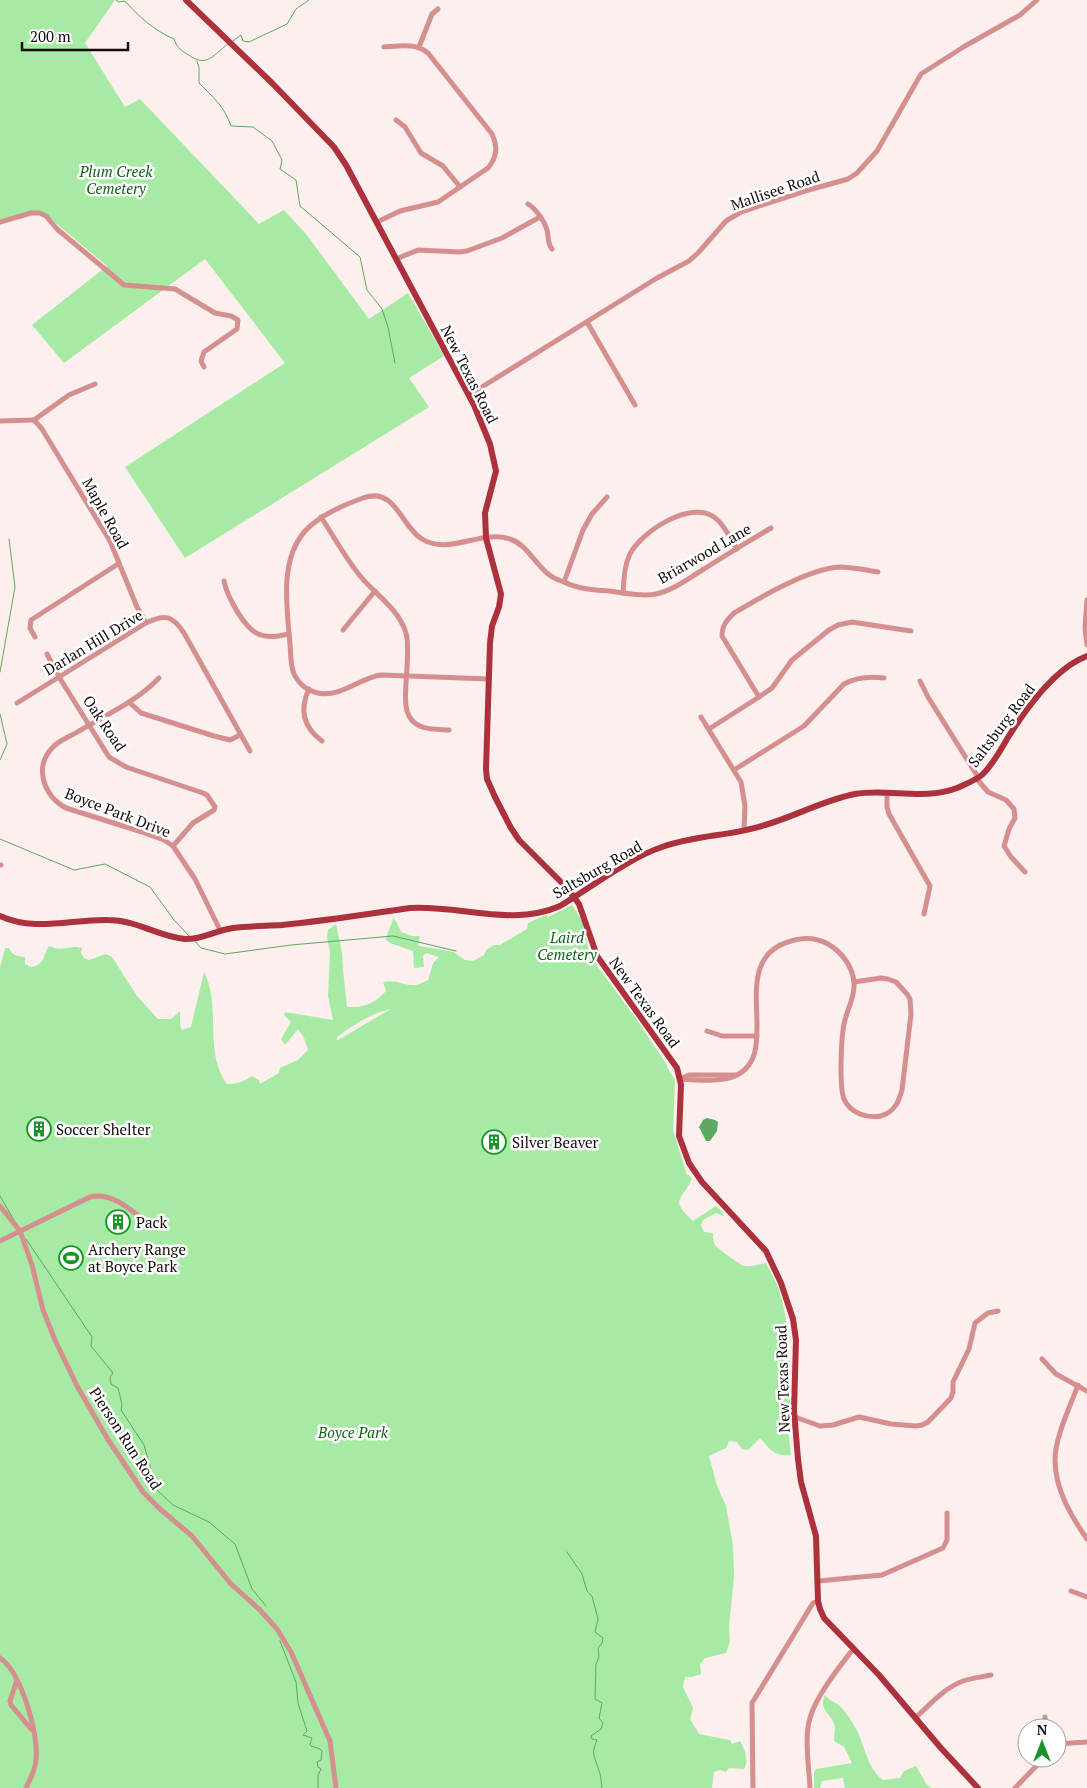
<svg xmlns="http://www.w3.org/2000/svg" width="1087" height="1788" font-family="'PT Serif',serif">
  <style>
    .green { fill: #a6eaa4; fill-rule: evenodd }
    .water { fill: #5ea85f }
    .lines { fill: none; stroke-linecap: round; stroke-linejoin: round }
    .stream { stroke: #5ea85f; stroke-width: 1 }
    .minor { stroke: #d58f8f; stroke-width: 5 }
    .major { stroke: #ad313d; stroke-width: 6 }
    .labels { text-anchor: middle; dominant-baseline: central; stroke-width: 5; stroke-linejoin: round; paint-order: stroke }
    .park-label { font-size: 15px; font-style: italic; fill: #126019; stroke: #fff }
    .street-label { font-size: 15px; fill: #150a0a; stroke: #fff }
    .poi-label { font-size: 15px; fill: #150a0a; stroke: #fff; text-anchor: start }
  </style>
  <rect width="100%" height="100%" fill="#fcefee"/>
  <g class="green">
    <polygon points="0,0 115,0 85,43 125,107 140,99 259,224 284,210 306,234 369,319 408,293 444,356 409,378 429,407 185,558 125,467 285,363 205,259 64,363 32,325 107,266 51,219 30,211 0,220"/>
    <path d="M572 905 583 922 588 947 598 967 637 1020 667 1065 668 1069 675 1080 673 1130 687 1175H689L692 1179C680 1203 670 1199 693 1221L716 1206 722 1211 724 1216 716 1213 703 1220 701 1225 704 1232 713 1233C713 1237 713 1241 715 1245 717 1248 740 1265 745 1266 751 1267 760 1264 766 1263 770 1272 776 1281 779 1290 793 1334 789 1383 791 1428H788L791 1455C774 1457 771 1450 760 1438L748 1450 742 1449 737 1442 729 1441 726 1448 709 1456 717 1486 726 1506 733 1545 734 1577 729 1627 730 1641 726 1653 705 1658 700 1664 701 1674 692 1677H685L683 1687 693 1708 690 1719 699 1734 730 1740 732 1744 740 1741C745 1749 749 1761 744 1769L729 1768 726 1772 720 1770 714 1772 712 1788H0V967L5 948H9C13 956 16 956 25 957V964L31 967C45 965 43 955 49 946 65 953 68 944 82 948L81 953 84 958 89 960 106 954 112 957 137 996 158 1019H171L180 1011V1026L182 1030 191 1027 204 972C222 1007 203 1051 227 1084 237 1084 243 1082 252 1076L259 1080 260 1084 279 1073 280 1068 298 1060 308 1050 304 1038 298 1029 285 1045 281 1039 291 1022 284 1015 285 1012 333 1020 328 996 330 952 327 937 328 930 336 924 342 952 343 970 347 1007C363 1008 376 1003 386 991L383 982C396 979 404 986 416 985 420 984 424 982 428 980L433 963 439 957 426 953 423 956 424 967 414 968 413 951 390 943 386 940C387 931 392 926 393 918L396 921 401 932 412 936H420L418 945 420 946 454 952 465 960 473 961 484 955 486 950 494 945H500L527 929 528 923 546 915 548 917ZM391 1009 338 1040H337V1037C353 1025 372 1013 391 1009Z"/>
    <path d="M825 1695C829 1701 836 1702 841 1707 846 1713 852 1721 855 1727 865 1744 866 1767 883 1780L900 1778 904 1771 916 1766 927 1785 932 1788H845L843 1778 822 1781 820 1788H814V1772L816 1769 852 1763 844 1747 834 1741C834 1736 836 1729 834 1724 830 1712 818 1710 825 1695Z"/>
  </g>
  <polygon class="water" points="707,1118 715,1120 718,1122 717,1131 710,1141 706,1141 699,1127 703,1120"/>
  <g class="lines">
    <g class="stream">
      <path d="M116 0 119 2 125 1C139 17 155 31 174 39 177 47 179 49 187 54 207 68 211 57 228 44"/>
      <polyline points="233,41 241,35 243,41 249,42 287,24 296,9 309,0"/>
      <path d="M197 61 199 68V83C212 96 225 107 231 126L253 127 272 141 282 160 280 169 296 180 300 206 360 257 367 290 382 309 388 327 395 363"/>
      <polyline points="0,672 15,587 9,539"/>
      <polyline points="0,714 7,744 0,760"/>
      <polyline points="0,839 74,870 105,864 150,887 174,920 189,936"/>
      <polyline points="194,940 201,948 225,954 291,945 393,936 456,951"/>
      <polyline points="0,1196 15,1222"/>
      <polyline points="26,1239 92,1337 91,1346 113,1373 110,1377 111,1384 118,1388 122,1404 121,1410 144,1445 157,1490 173,1505 209,1522 235,1544 252,1589 266,1606"/>
      <path d="M567 1552 582 1574 587 1591 592 1596 598 1619 595 1632 603 1638 602 1643 598 1648 599 1657 596 1664 595 1699 602 1703 599 1718 603 1723 601 1729 591 1736 592 1739 597 1740C591 1755 594 1754 598 1768 601 1774 601 1781 602 1788"/>
      <polyline points="280,1641 296,1682 298,1703 307,1731 303,1735 312,1738 310,1744 311,1746 320,1749 322,1751 321,1760 317,1762 318,1767 321,1769 318,1775 318,1788"/>
    </g>
    <g class="minor">
      <polyline points="419,47 432,14 438,9"/>
      <polyline points="396,120 405,127 421,153 443,166 460,187"/>
      <path d="M528 204C536 209 544 220 547 230 549 237 547 243 552 249"/>
      <polyline points="0,222 31,213 40,213 46,216 57,229 124,285 175,289 215,313 231,316 238,320 237,329 204,352 201,361 204,367"/>
      <path d="M377 222 400 211 438 202 488 168C497 157 498 147 492 134L428 53C416 43 400 46 384 47"/>
      <polyline points="396,259 418,250 459,252 467,251 502,238 540,217"/>
      <polyline points="587,322 635,405"/>
      <polyline points="469,395 657,278 689,261 698,253 726,221 741,212 805,191 848,179 857,173 877,151 921,74 965,46 1020,15 1037,0"/>
      <polyline points="34,420 42,429 110,541 137,607 146,623"/>
      <polyline points="34,420 69,395 95,384"/>
      <polyline points="0,421 34,420"/>
      <path d="M321 517C334 537 346 559 361 577 377 596 398 608 406 633 412 655 400 701 409 716 417 731 435 729 449 730"/>
      <path d="M224 581C227 596 245 631 261 635 270 638 279 636 289 634"/>
      <polyline points="564,582 583,530 592,514 607,497"/>
      <path d="M623 593C624 580 624 566 630 554 641 532 690 500 714 517 724 524 731 539 737 549"/>
      <polyline points="1087,600 1085,628 1087,645"/>
      <polyline points="343,630 375,591"/>
      <polyline points="35,637 30,628 31,620 118,564"/>
      <polyline points="47,654 59,677 109,757 126,767 203,793 207,795 215,807 214,810 193,823 173,846"/>
      <path d="M159 678C137 701 106 715 79 731 71 736 60 740 53 747 33 767 44 796 66 808L142 832 164 840 173 846 195 879 220 930"/>
      <path d="M489 679 381 675C359 678 341 698 318 693 308 691 299 684 294 674 290 664 291 654 290 644 287 607 279 561 305 531 320 515 343 505 363 498 396 486 401 527 422 539 449 556 481 529 510 539 526 544 534 562 547 573 551 577 558 580 564 582 578 589 594 590 609 591 624 593 642 597 656 594 674 590 689 578 704 569 726 555 749 541 771 528"/>
      <polyline points="920,681 928,697 978,777"/>
      <path d="M309 689C299 710 303 727 322 741"/>
      <path d="M759 697 722 636C722 625 727 620 734 613 761 597 808 569 840 567 852 567 866 570 878 572"/>
      <polyline points="129,702 141,713 214,736 230,740 240,735"/>
      <path d="M17 703 146 623C165 614 172 615 184 633L250 751"/>
      <polyline points="701,717 741,782 745,806 744,830"/>
      <polyline points="709,729 759,697 772,688 792,660 829,630 838,625 852,622 911,631"/>
      <path d="M734 770 804 726 844 684C857 677 869 676 884 678"/>
      <polyline points="976,778 988,792 1006,800 1014,809 1015,818 1009,829 1004,846 1011,857 1025,872"/>
      <polyline points="887,793 887,807 889,814 930,886 924,914"/>
      <polyline points="0,865 1,865"/>
      <polyline points="707,1031 722,1036 757,1036"/>
      <polyline points="682,1078 689,1075 735,1075"/>
      <path d="M680 1079C694 1080 717 1082 729 1078 790 1061 722 963 788 942 802 937 815 937 828 944 842 952 853 967 854 983 855 997 848 1007 845 1020 841 1033 839 1086 844 1099 847 1106 853 1111 860 1114 868 1117 878 1118 886 1114 896 1109 899 1100 902 1090L911 1014 910 999 907 994 896 982 888 979 881 978 854 982"/>
      <polyline points="0,1206 20,1231 32,1265 43,1310 55,1340 77,1386 107,1438 143,1492 160,1509 192,1536 231,1584 259,1609 277,1629 291,1652 330,1741 336,1788"/>
      <path d="M0 1241 90 1197C112 1192 130 1209 146 1222"/>
      <polyline points="1042,1359 1056,1374 1087,1391"/>
      <path d="M1078 1385C1070 1407 1055 1437 1055 1460 1055 1489 1071 1516 1087 1539"/>
      <polyline points="795,1417 820,1426 833,1425 859,1417 891,1424 916,1426 922,1425 928,1422 951,1398 953,1392 953,1382 969,1349 975,1323 988,1313 998,1311"/>
      <polyline points="818,1581 882,1575 943,1548 947,1540 947,1513"/>
      <polyline points="1071,1591 1087,1597"/>
      <path d="M0 1658C21 1672 39 1734 36 1759 36 1769 30 1779 26 1788"/>
      <polyline points="17,1680 10,1701 11,1705 31,1729"/>
      <polyline points="1045,1717 1046,1728"/>
      <path d="M915 1718C930 1705 944 1688 963 1681 972 1678 982 1677 991 1675"/>
      <polyline points="1057,1744 1087,1742"/>
      <polyline points="753,1788 752,1703 813,1603 818,1601"/>
      <path d="M810 1788C809 1767 804 1737 810 1718 816 1696 840 1666 854 1648"/>
      <polyline points="1015,1788 1044,1758"/>
    </g>
    <g class="major">
      <polyline points="186,0 272,83 334,147 346,165 474,405 490,444 496,471 485,513 486,538 501,594 499,607 492,626 490,643 486,769 487,779 495,797 511,828 519,840 568,889 579,904 597,956 677,1068 681,1085 679,1136 689,1163 702,1182 766,1251 781,1283 793,1319 796,1340 794,1411 798,1459 801,1482 816,1536 818,1601 820,1609 824,1618 879,1675 940,1747 978,1788"/>
      <path d="M0 916C34 932 72 919 108 920 137 920 159 937 185 939 201 940 217 930 233 928 249 926 266 926 282 925 325 921 368 914 410 908 460 905 513 927 560 906 590 888 629 858 662 847 695 835 732 836 765 825 796 816 824 800 855 794 888 788 924 801 957 788 965 784 977 780 983 774 993 764 1000 751 1007 739 1025 710 1054 668 1087 656"/>
    </g>
  </g>
  <defs>
    <g id="building-ring" transform="scale(1.25)"><circle r="9.5" fill="#fff" stroke="#169425" stroke-width="1.5"/><path d="M-4-6H4V6H1V3H-1V6H-4ZM-2.5-4.3h1.7v1.8h-1.7ZM.8-4.3h1.7v1.8H.8ZM-2.5-1h1.7V.8h-1.7ZM.8-1h1.7V.8H.8Z" fill="#169425"/></g>
    <g id="stadium-ring" transform="scale(1.25)"><circle r="9.5" fill="#fff" stroke="#169425" stroke-width="1.5"/><path d="M0-5a6.5 5 0 1 0 0 10a6.5 5 0 1 0 0-10ZM-3.5-1.8h7v3.6h-7Z" fill="#169425"/></g>
  </defs>
  <g fill-rule="evenodd">
    <use href="#building-ring" x="39" y="1129"/>
    <use href="#building-ring" x="494" y="1142"/>
    <use href="#building-ring" x="118" y="1222"/>
    <use href="#stadium-ring" x="71" y="1258"/>
  </g>
  <g class="labels">
    <g class="park-label">
      <text x="116" y="171">Plum Creek<tspan x="116" dy="17">Cemetery</tspan></text>
      <text x="567" y="937">Laird<tspan x="567" dy="17">Cemetery</tspan></text>
      <text x="353" y="1432">Boyce Park</text>
    </g>
    <g class="street-label">
      <text transform="translate(775 190) rotate(-19)">Mallisee Road</text>
      <text transform="translate(470 374) rotate(63)">New Texas Road</text>
      <text transform="translate(106 513) rotate(61)">Maple Road</text>
      <text transform="translate(704 553) rotate(-30)">Briarwood Lane</text>
      <text transform="translate(93 642) rotate(-31)">Darlan Hill Drive</text>
      <text transform="translate(105 723) rotate(56)">Oak Road</text>
      <text transform="translate(1001 725) rotate(-53)">Saltsburg Road</text>
      <text transform="translate(118 812) rotate(21)">Boyce Park Drive</text>
      <text transform="translate(597 869) rotate(-30)">Saltsburg Road</text>
      <text transform="translate(645 1002) rotate(54)">New Texas Road</text>
      <text transform="translate(782 1379) rotate(-92)">New Texas Road</text>
      <text transform="translate(126 1438) rotate(57)">Pierson Run Road</text>
    </g>
    <g class="poi-label">
      <text x="56" y="1129">Soccer Shelter</text>
      <text x="512" y="1142">Silver Beaver</text>
      <text x="136" y="1222">Pack</text>
      <text x="88" y="1249">Archery Range<tspan x="88" dy="17">at Boyce Park</tspan></text>
    </g>
  </g>
  <g transform="translate(1042 1743)"><circle r="24" fill="#ffffff" stroke="#a19d9d"/>
  <path d="M0-4L9 19L0 12L-9 19Z" fill="#169425"/>
  <text y="-8" font-size="14" font-weight="bold" text-anchor="middle" fill="#150a0a">N</text>
  </g>
  <path d="M22 42v8h106v-8" fill="none" stroke="#150a0a" stroke-width="2.5"/>
  <text x="30" y="42" font-size="15" fill="#150a0a" stroke="#ffffff" stroke-width="4" paint-order="stroke">200 m</text>
</svg>
